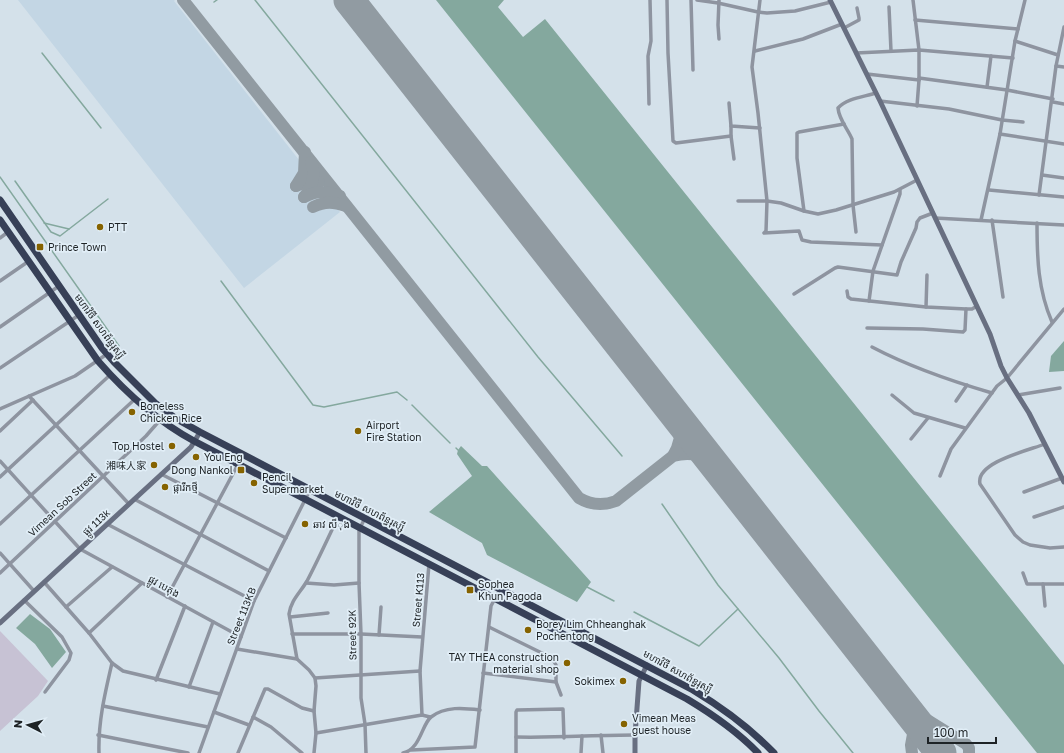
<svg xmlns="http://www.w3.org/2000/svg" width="1064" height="753" font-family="'Golos Text','Noto Sans SC','Noto Sans Khmer',sans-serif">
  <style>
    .built { fill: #c3d6e4 }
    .green { fill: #c7c2d4 }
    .water { fill: #84a89e }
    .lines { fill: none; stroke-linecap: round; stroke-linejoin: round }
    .stream { stroke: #84a89e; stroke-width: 1.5 }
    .taxiway { stroke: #919ba2; stroke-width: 12 }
    .runway { stroke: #919ba2; stroke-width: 31 }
    .street { stroke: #8e94a0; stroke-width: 3.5 }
    .secondary { stroke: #686f81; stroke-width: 5 }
    .highway { stroke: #374057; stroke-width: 7 }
    .poi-dot { fill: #866300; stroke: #e1eef7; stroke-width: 1.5 }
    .labels { text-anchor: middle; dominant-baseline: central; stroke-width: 3.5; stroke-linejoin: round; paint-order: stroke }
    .poi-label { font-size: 10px; fill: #1e2326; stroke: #e1eef7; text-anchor: start }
    .street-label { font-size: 10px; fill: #1e2326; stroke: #e1eef7 }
  </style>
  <rect width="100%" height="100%" fill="#d4e1ea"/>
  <polygon class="built" points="18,0 175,0 174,1 340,212 244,288"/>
  <polygon class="green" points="0,631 48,681 38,696 0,731"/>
  <g class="water">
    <polygon points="436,0 504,0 498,7 523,37 545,19 1064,665 1064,753 1037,753"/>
    <polygon points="1064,341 1064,371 1049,372 1051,356"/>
    <polygon points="461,446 482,466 487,466 591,582 577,602 487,555 482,543 429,512 472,476 457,454 458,450"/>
    <polygon points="30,614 50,629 66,652 52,668 35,644 16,628"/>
  </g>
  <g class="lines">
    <g class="stream">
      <polyline points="255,0 538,357 622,456"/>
      <polyline points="214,2 217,0"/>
      <polyline points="42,53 101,128"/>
      <polyline points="0,177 119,346"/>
      <polyline points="15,181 51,232 60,236 108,199"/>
      <polyline points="44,223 69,229"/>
      <polyline points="221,281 313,405 324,407 397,392 407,400"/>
      <polyline points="412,405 450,443"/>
      <polyline points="456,448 458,450"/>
      <polyline points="662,504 718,585 779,658 819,711 853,753"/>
      <polyline points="587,587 614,601"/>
      <polyline points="634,612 699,646 738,609"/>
    </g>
    <g class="taxiway">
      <path d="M183 0 579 498C591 505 603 506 616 501L673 456C688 452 698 454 712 461"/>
      <polyline points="296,186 309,181 319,182"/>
      <polyline points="296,186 304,173 305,152"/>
      <path d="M304 197C313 186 316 175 311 162"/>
      <path d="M304 197C319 190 324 191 340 196"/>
      <path d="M313 207C325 201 334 202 346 206"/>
      <path d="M673 456C680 444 681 435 680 421"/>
      <polyline points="905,706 966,744 969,748 969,753"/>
      <polyline points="908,711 914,729 911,745 912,753"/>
    </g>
    <polyline class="runway" points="349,0 941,753"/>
    <g class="street">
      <polyline points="667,0 668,53 673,141 676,143 731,136 731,126"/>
      <polyline points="691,0 693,70"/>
      <polyline points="697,0 718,3 758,12 767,13 795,11 831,2"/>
      <polyline points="719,0 718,25 719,39"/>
      <polyline points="760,0 752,67 758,113 767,201 766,231 764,233 799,231 802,240 811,242 882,245"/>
      <polyline points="913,0 919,50 919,80 917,106"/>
      <polyline points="889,7 891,51"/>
      <polyline points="915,20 1018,29"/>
      <polyline points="844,28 859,20 859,18 857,8"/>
      <polyline points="1015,41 1058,55"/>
      <polyline points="755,51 803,39 842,24"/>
      <polyline points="856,53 919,50 1013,58"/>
      <polyline points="1056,66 1064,67"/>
      <polyline points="867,74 919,80"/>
      <polyline points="919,78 1007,90 1053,99"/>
      <polyline points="987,87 991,56"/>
      <polyline points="880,101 949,109 1002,120 1023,122"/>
      <polyline points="1053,102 1064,104"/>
      <polyline points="729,103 731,126 760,128"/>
      <polyline points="649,104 648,56 651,41 650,0"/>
      <polyline points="1000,134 1064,144"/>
      <polyline points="731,136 734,159"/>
      <polyline points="1042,175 1064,178"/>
      <polyline points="989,190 1064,197"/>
      <polyline points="1039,195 1056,66 1064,27"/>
      <polyline points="738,201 767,201 781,203 804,211 818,214 836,210 894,192 917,180"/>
      <polyline points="804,211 797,158 797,133 799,132 844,124"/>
      <polyline points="935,218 1064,225"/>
      <polyline points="981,220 1000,134 1015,41 1025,0"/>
      <polyline points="992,220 1003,297"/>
      <path d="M1037 223C1037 258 1038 290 1052 322"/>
      <path d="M856 232 853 205 852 139C848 129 839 120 838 108 847 98 864 97 876 93"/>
      <polyline points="0,238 8,232"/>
      <polyline points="0,281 29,261"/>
      <polyline points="847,291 848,297 851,299 926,307 966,309 972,309 977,306"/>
      <polyline points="794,294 835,268 838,267 897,275 901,262 916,228 917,222 920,218 933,213"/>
      <polyline points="869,301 873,271 900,194 900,190"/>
      <polyline points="926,307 927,275"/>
      <polyline points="0,327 59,286"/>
      <polyline points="867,328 923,329 963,332 965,330 966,309"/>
      <path d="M872 347C910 367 951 381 992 393"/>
      <polyline points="0,368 79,315"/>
      <polyline points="892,395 914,413 965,428"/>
      <polyline points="1018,395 1060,388"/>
      <polyline points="29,396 129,504"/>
      <polyline points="956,401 967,385"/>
      <polyline points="0,409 75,376 107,354"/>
      <polyline points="0,431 33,400"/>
      <polyline points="911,439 928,418"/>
      <path d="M1045 444C1030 450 975 462 980 484L1015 535 1023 542 1030 545 1050 548 1064 547"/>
      <polyline points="0,461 80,549 241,637"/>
      <polyline points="161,474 286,538"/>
      <polyline points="940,476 951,449 997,386 1007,378 1064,309"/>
      <polyline points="0,477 110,375"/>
      <polyline points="1024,492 1062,478"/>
      <polyline points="134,499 269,571"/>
      <polyline points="1034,517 1064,507"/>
      <polyline points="365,518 359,530 359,583 361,634 361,698 365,724 366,753"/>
      <polyline points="0,524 135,399"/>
      <polyline points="107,524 254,601"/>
      <polyline points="0,553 34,591"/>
      <polyline points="0,573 146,436 160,420 166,411"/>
      <polyline points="1023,573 1027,584 1064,584"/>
      <polyline points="44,582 89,633 112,663 123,671 220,694"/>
      <polyline points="306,583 334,585 359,583"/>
      <polyline points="1043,584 1045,606"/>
      <polyline points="167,597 243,455"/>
      <polyline points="24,600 62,637 71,653 69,660 45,692"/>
      <polyline points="66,607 112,567"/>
      <polyline points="290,617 328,613"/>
      <polyline points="489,627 552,658 556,665 556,682 561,695"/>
      <polyline points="89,633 142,583"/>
      <polyline points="292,634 361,634 422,637"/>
      <polyline points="379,635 381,607"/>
      <polyline points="237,649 297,659 309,670 315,678 316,686 314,711 316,733 314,753"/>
      <path d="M297 659 289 614C291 600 300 593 307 581 318 560 328 538 338 517"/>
      <polyline points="483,673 556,682"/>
      <polyline points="315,678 420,671"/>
      <polyline points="156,680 185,606"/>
      <polyline points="189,687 213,622"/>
      <polyline points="103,706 208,727"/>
      <polyline points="214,712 249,725"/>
      <polyline points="422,715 420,671 429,564"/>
      <polyline points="253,717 271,727 302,753"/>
      <polyline points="316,733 422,715 430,717"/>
      <polyline points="98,735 188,753"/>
      <polyline points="601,735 603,753"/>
      <path d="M516 737C556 738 595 735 635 735"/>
      <polyline points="411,750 475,747 491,606 500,589"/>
      <path d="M99 753C98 722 105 693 112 663"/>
      <polyline points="199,753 254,601 310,490"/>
      <polyline points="238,753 265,689 268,689 302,708 314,711"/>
      <path d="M403 753C420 750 422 724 431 717 445 706 464 708 480 710"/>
      <polyline points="516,753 516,712 517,710 563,709 564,738"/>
      <polyline points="581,753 582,736"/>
    </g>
    <g class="secondary">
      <polyline points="830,0 880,101 990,334 1001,366 1007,378 1029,413 1064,482"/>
      <polyline points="0,623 191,447 200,432"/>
      <polyline points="635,753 635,735 639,681 647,665"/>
    </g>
    <g class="highway">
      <path d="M0 200 102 348 114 362 155 403 175 418 200 432 693 690C723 708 750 728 774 753"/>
      <path d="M0 220 98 361C126 393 157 421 194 441L687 699C712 714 738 732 758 753"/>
    </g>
  </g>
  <g class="poi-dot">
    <circle cx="100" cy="227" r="4"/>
    <rect x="36" y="243" width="8" height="8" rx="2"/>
    <circle cx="132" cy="412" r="4"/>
    <circle cx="358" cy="431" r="4"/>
    <circle cx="172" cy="446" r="4"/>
    <circle cx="196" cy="457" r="4"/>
    <circle cx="154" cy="465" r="4"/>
    <rect x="237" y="466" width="8" height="8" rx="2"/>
    <circle cx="254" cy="483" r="4"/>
    <circle cx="165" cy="487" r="4"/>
    <circle cx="305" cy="524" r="4"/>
    <rect x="466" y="586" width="8" height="8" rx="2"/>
    <circle cx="528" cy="630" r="4"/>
    <circle cx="567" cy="663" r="4"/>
    <circle cx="623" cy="681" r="4"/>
    <circle cx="624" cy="724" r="4"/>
  </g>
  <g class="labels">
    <g class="poi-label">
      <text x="108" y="227">PTT</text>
      <text x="48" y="247">Prince Town</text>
      <text x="140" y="406">Boneless<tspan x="140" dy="12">Chicken Rice</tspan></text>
      <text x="366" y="425">Airport<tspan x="366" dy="12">Fire Station</tspan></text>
      <text x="164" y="446" text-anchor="end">Top Hostel</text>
      <text x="204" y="457">You Eng</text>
      <text x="146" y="465" text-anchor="end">湘味人家</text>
      <text x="233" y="470" text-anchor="end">Dong Nankol</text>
      <text x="262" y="477">Pencil<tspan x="262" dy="12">Supermarket</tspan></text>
      <text x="173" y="487">ផ្ការីកថ្មី</text>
      <text x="313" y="524">ឆាវ សីុង</text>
      <text x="478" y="584">Sophea<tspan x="478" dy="12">Khun Pagoda</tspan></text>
      <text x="536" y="624">Borey Lim Chheanghak<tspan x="536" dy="12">Pochentong</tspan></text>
      <text x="559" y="657" text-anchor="end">TAY THEA construction<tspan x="559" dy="12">material shop</tspan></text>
      <text x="615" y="681" text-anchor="end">Sokimex</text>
      <text x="632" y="718">Vimean Meas<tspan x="632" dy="12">guest house</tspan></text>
    </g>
    <g class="street-label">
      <text transform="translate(100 326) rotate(54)">មហាវិថី សហព័ន្ធរុស្ស៊ី</text>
      <text transform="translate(62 504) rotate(-43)">Vimean Sob Street</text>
      <text transform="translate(370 510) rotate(27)">មហាវិថី សហព័ន្ធរុស្ស៊ី</text>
      <text transform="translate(96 522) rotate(-43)">ផ្លូវ 113k</text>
      <text transform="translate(164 586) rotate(29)">ផ្លូវ បេតុង</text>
      <text transform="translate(418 600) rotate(-85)">Street K113</text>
      <text transform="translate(241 616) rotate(-68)">Street 113KB</text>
      <text transform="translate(352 635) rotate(-91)">Street 92K</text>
      <text transform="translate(678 671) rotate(29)">មហាវិថី សហព័ន្ធរុស្ស៊ី</text>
    </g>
  </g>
  <g transform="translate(28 725) rotate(276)" stroke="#e1eef7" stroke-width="3" paint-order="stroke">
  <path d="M0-3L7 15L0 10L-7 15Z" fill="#1e2326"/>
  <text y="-6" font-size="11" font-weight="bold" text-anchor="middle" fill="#1e2326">N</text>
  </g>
  <path d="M928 737v6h68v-6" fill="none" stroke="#1e2326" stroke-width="2"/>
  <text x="934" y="737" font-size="12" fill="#1e2326" stroke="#e1eef7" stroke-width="3" paint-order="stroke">100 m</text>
</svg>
